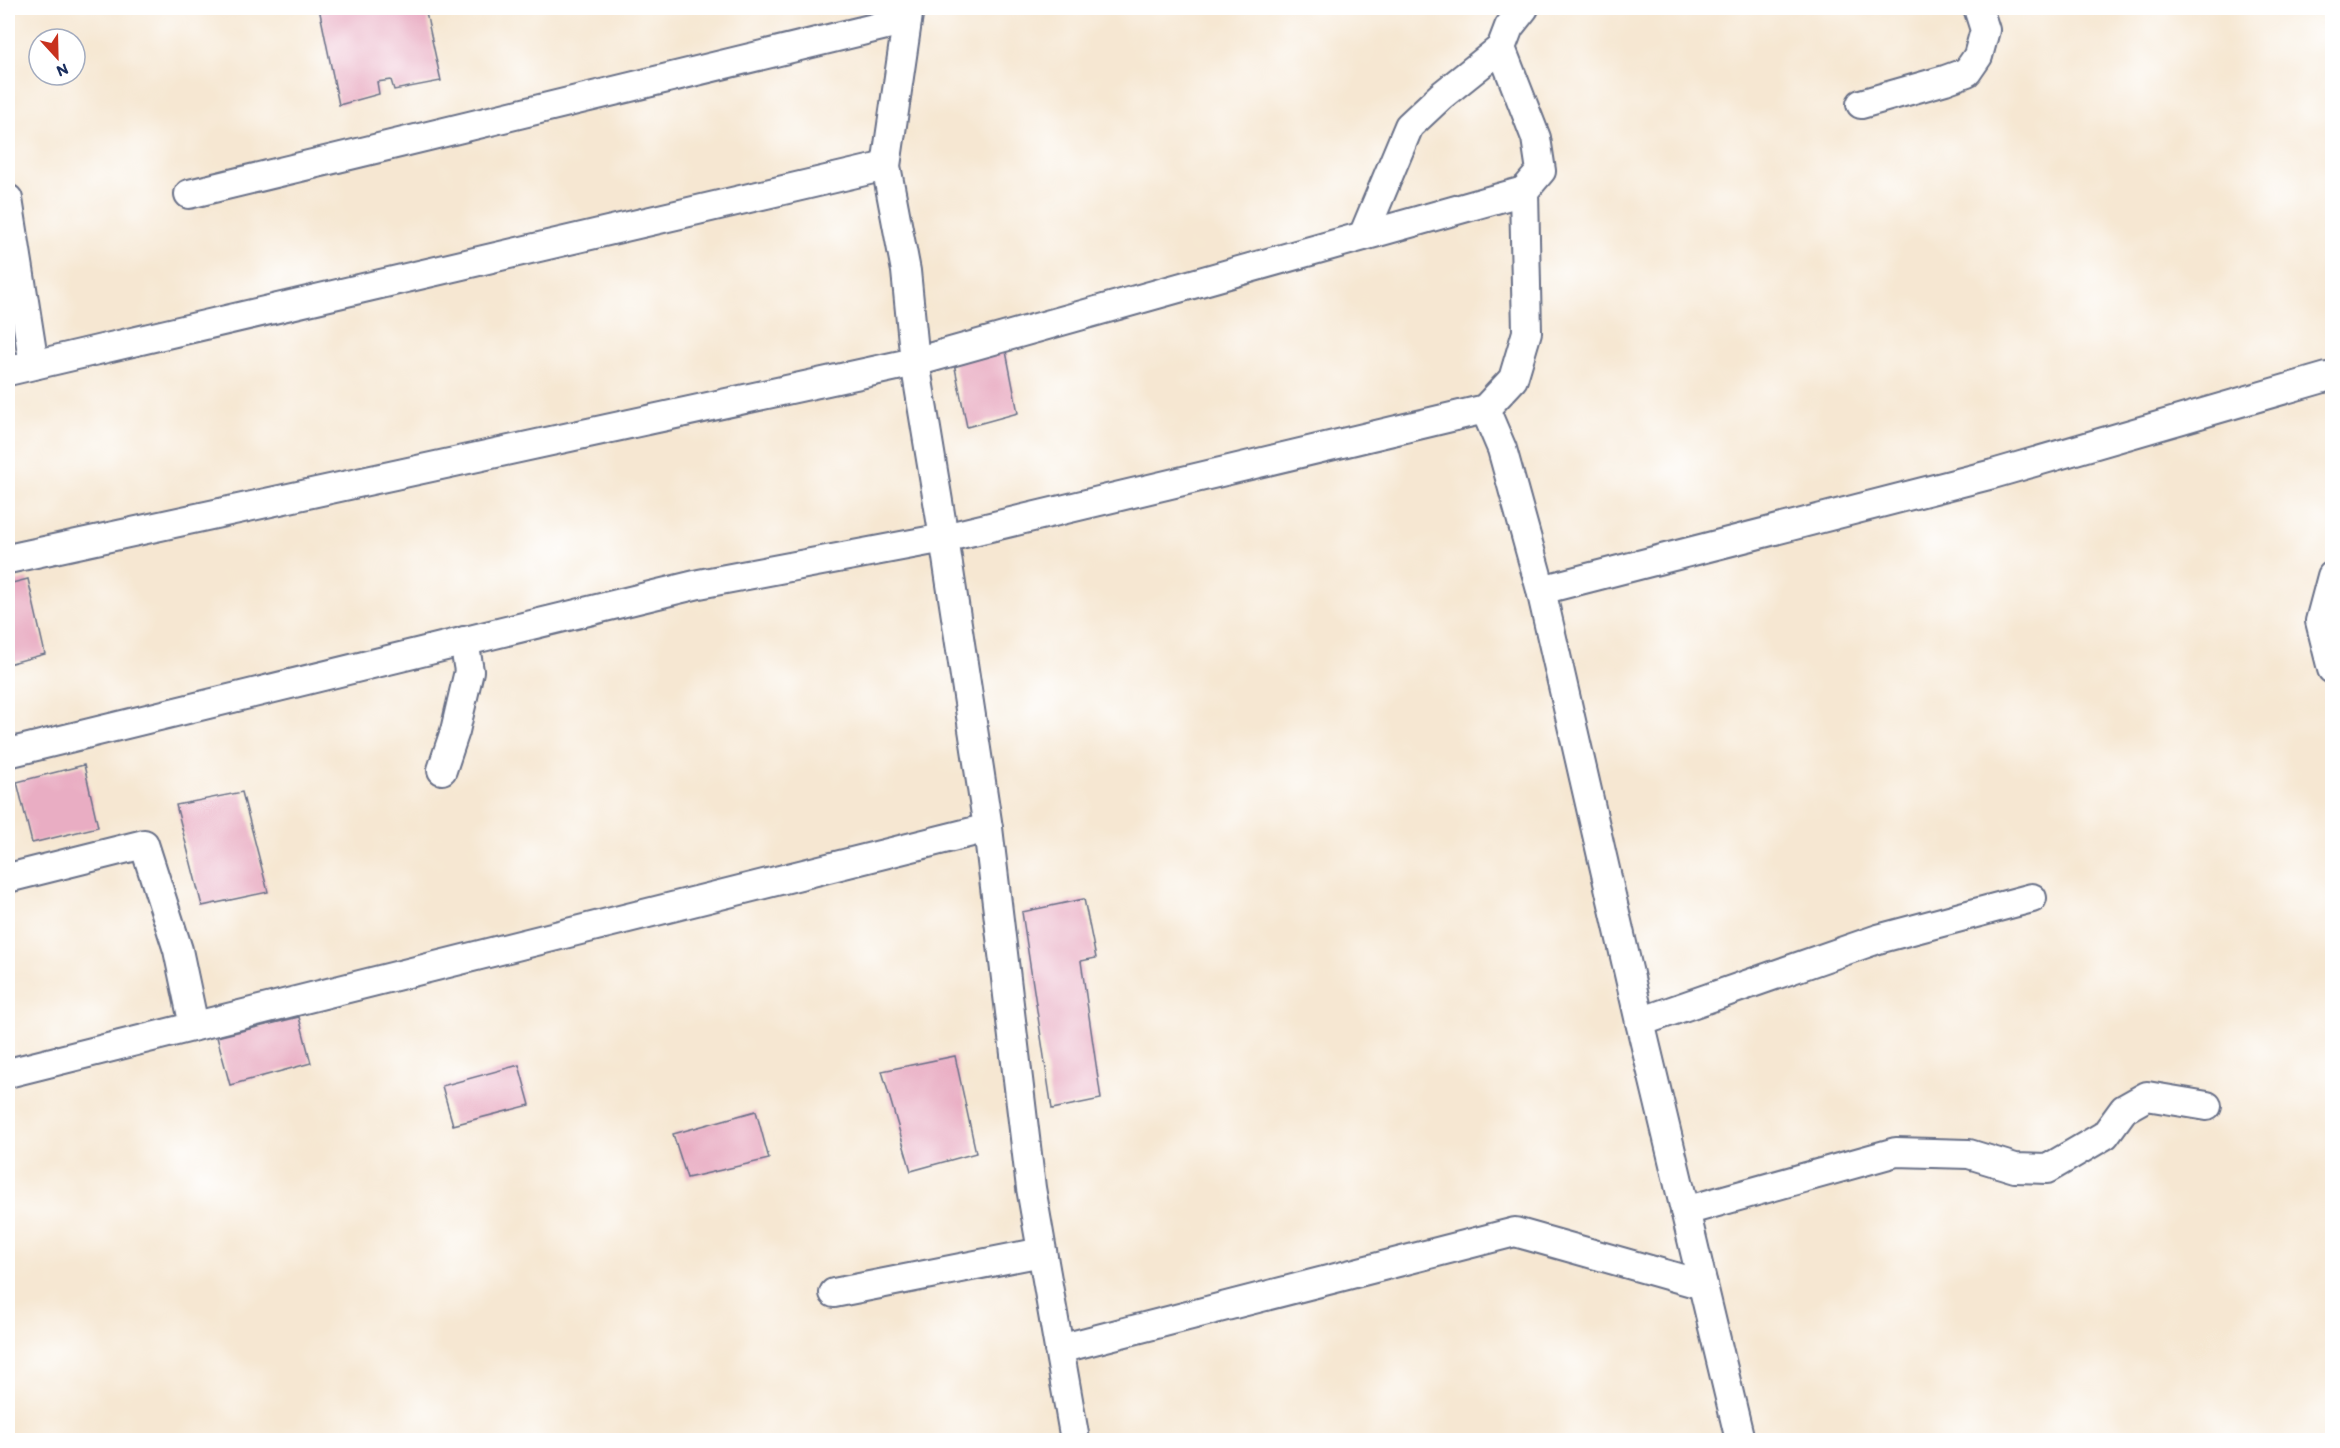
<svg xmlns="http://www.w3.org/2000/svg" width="2340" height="1448" font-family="Itim,sans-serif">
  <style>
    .building { fill: #e9adc3 }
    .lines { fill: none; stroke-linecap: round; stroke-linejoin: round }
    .street-casing { stroke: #686f87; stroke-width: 32 }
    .street { stroke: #fff; stroke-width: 28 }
  </style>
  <rect width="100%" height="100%" fill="#fff"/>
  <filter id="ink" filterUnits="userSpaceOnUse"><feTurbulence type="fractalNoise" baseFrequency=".0167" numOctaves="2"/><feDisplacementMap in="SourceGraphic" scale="12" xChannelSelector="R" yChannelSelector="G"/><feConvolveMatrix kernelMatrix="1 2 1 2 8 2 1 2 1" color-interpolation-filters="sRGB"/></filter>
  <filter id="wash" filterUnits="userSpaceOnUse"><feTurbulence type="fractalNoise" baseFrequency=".008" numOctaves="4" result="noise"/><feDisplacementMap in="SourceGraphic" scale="24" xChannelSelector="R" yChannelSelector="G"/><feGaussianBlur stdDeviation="1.35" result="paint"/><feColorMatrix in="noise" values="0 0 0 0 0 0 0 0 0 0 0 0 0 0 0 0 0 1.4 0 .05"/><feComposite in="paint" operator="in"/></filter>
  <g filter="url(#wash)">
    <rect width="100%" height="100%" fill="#f6e7d2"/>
    <g id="blocks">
      <g class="building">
        <polygon points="319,8 425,8 441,81 394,90 391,80 377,82 379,94 339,105"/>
        <polygon points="1005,346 1018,413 967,427 953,358"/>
        <polygon points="28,579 45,654 8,664 8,584"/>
        <polygon points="84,765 98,827 32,843 17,782"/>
        <polygon points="242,792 268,892 202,906 176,805"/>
        <polygon points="1084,899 1096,958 1081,961 1101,1099 1052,1109 1022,912"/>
        <polygon points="299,1017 311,1063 230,1085 217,1037"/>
        <polygon points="955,1056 976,1153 911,1171 882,1071"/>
        <polygon points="519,1065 530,1105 453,1125 442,1086"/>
        <polygon points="756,1111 769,1159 687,1178 673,1134"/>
      </g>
    </g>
  </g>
  <g filter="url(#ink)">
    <use href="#blocks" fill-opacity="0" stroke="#686f87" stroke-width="1.5"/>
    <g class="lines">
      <g class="street-casing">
        <g id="street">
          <polyline points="909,8 886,166 906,271 915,362 944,538 988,828 1031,1188 1075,1440"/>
          <polyline points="1501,48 1536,138 1541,171 1524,191"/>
          <polyline points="1861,104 1945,80 1967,72 1978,56 1985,30 1978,8"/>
          <polyline points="189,194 907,20"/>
          <polyline points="8,199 34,365"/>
          <polyline points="1363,236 1409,126 1441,96 1501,48 1509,27 1524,8"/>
          <polyline points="8,371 886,166"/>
          <polyline points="8,559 915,362 1524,191 1527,332 1513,379 1485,409"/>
          <polyline points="2332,576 2320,621 2332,669"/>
          <polyline points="1541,590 1993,474 2327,377 2332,377"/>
          <polyline points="8,753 699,584 944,538 1485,409 1502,449 1541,590 1640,1022 1740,1440"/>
          <polyline points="442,770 455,731 469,671 464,641"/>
          <polyline points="8,878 144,844 178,950 194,1026"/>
          <polyline points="1640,1022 1878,939 2032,898"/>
          <polyline points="8,1073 988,828"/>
          <polyline points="1685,1211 1896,1152 1969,1154 2015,1168 2047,1169 2105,1135 2124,1109 2147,1096 2207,1106"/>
          <polyline points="834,1293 1042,1252"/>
          <polyline points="1059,1349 1515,1232 1703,1285"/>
        </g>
      </g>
      <use href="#street" class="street"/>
    </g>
  </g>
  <rect width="2340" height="1448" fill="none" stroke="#fff" stroke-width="30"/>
  <g transform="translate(57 57) rotate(158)"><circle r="28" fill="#ffffff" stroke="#a4acbf" stroke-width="1.5"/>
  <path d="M0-4.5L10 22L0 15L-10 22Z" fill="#c8321e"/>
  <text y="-9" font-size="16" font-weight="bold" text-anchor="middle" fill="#1b2f5e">N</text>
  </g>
</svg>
